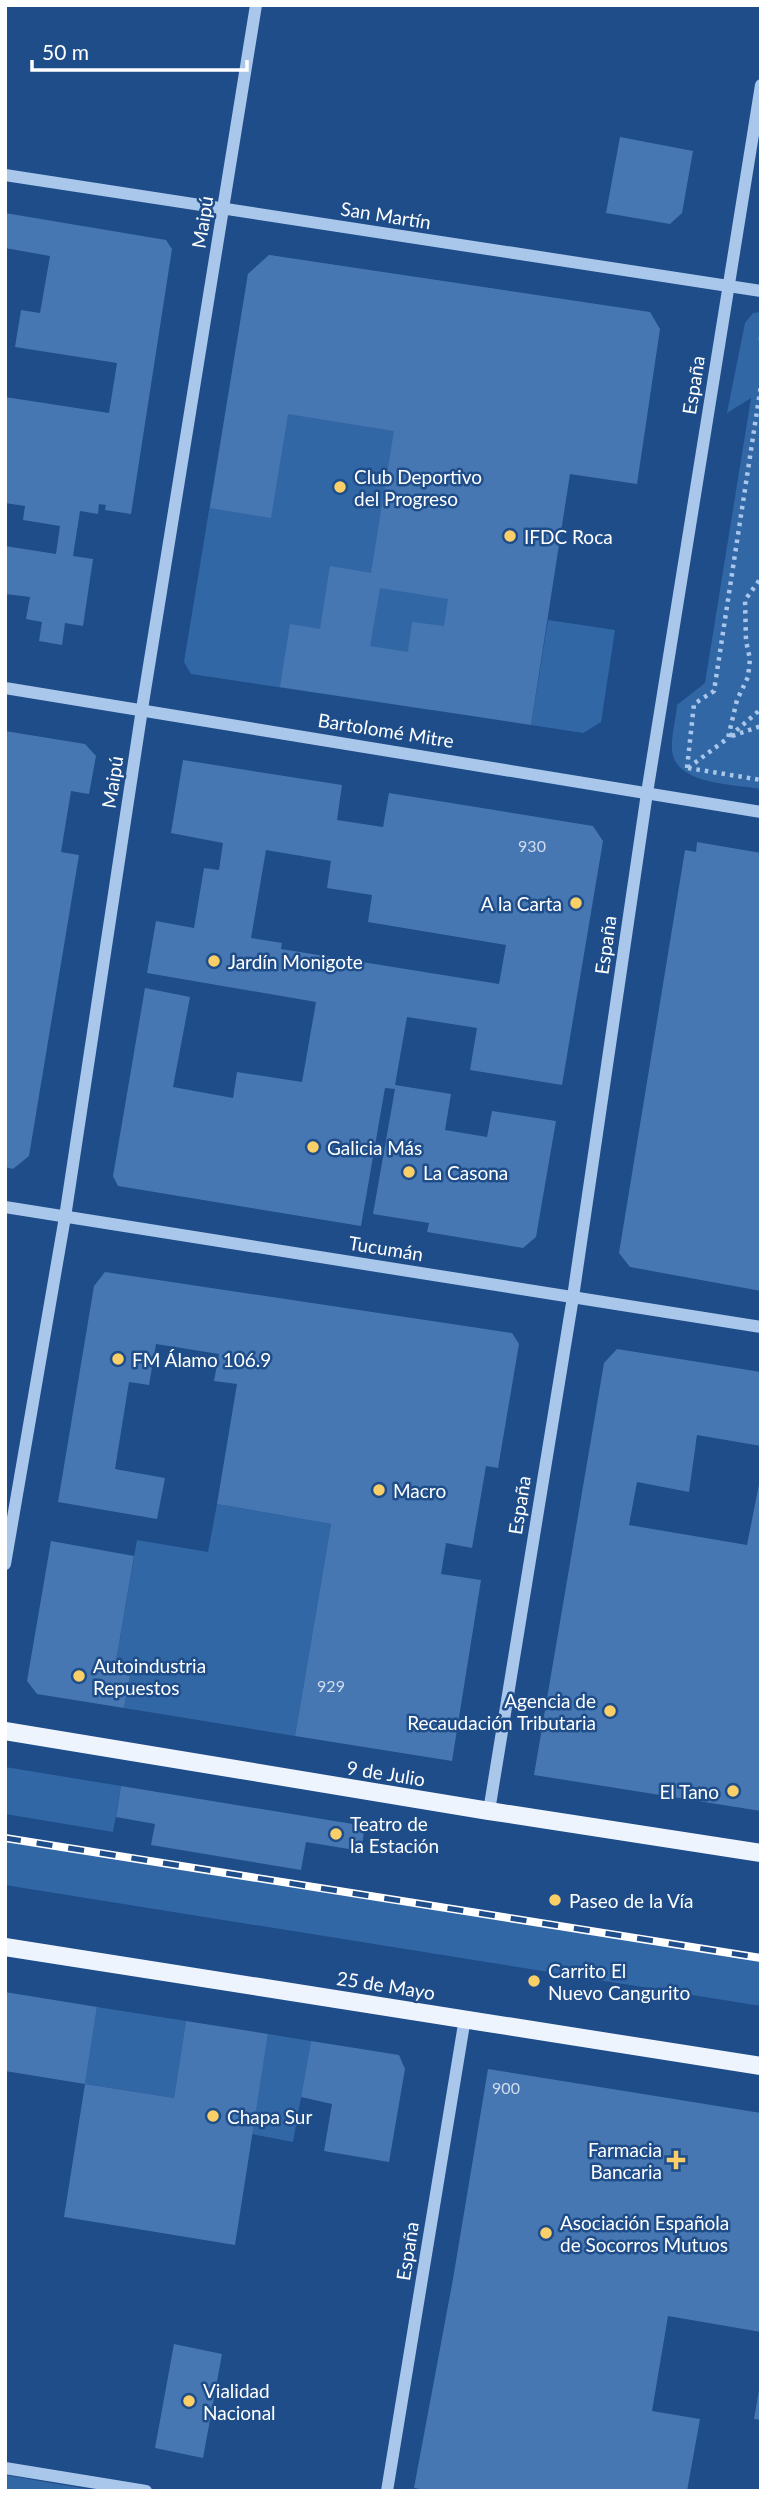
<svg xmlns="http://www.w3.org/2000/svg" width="766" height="2496" font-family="Lato,sans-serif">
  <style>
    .green { fill: #3267a6 }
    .building { fill: #4777b2; fill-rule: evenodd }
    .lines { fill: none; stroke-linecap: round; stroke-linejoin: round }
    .path { stroke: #a9c7eb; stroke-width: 4.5; stroke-dasharray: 3.5 5; stroke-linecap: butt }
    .minor { stroke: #a9c7eb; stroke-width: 12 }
    .major { stroke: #eef4fe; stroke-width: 18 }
    .rail-casing { stroke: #fff; stroke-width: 8 }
    .rail { stroke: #1e4d89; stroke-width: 5; stroke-dasharray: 16; stroke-linecap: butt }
    .poi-dot { fill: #facf68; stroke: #1e4d89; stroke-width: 2.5 }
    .labels { text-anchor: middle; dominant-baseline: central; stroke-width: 5; stroke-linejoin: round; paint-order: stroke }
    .number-label { font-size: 16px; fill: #d1ddec }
    .street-label { font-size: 19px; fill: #fff; stroke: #1e4d89 }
    .poi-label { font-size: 19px; fill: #fff; stroke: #1e4d89; text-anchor: start }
  </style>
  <rect width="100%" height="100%" fill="#1e4d89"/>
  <g class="green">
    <polygon points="269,255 548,297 431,710 191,674 184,662 248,274"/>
    <path d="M761 312V789C733 784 675 785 672 750 671 736 676 719 677 705L705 683 751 398 727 413 745 323 753 313Z"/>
    <polygon points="548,620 615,630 601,722 583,733 531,725"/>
    <polygon points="217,1504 331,1524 295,1736 124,1708 131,1670 115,1667 137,1540 208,1552"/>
    <polygon points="5,1767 121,1786 113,1832 5,1814"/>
    <polygon points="5,1836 761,1958 761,2006 5,1885"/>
    <polygon points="97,2007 186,2021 174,2098 85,2084"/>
    <polygon points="268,2034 311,2041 293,2142 252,2134"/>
    <polygon points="5,2475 98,2491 5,2491"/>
  </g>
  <g class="building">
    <polygon points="620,137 693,151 682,213 670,224 606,213"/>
    <polygon points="5,213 166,240 172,249 131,514 105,510 106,505 99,504 98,514 80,511 73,556 93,559 83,626 65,623 62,645 39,641 42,622 26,619 30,597 5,594 5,546 56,554 60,526 23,520 25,506 5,503 5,397 109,413 117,363 15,347 21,310 40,313 50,256 5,248"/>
    <path d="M269 255 650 312 660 329 637 484 570 474 531 725 280 687 290 624 320 629 330 566 371 573 394 431 288 414 271 518 210 508 248 274ZM380 588 448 599 444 626 412 622 408 652 370 646Z"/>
    <polygon points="5,731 85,744 96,756 89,794 71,791 61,852 79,855 29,1156 13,1169 5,1167"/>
    <path d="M183 760 342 785 337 820 383 827 389 793 593 826 603 841 562 1085 470 1070 477 1028 407 1017 395 1085 451 1094 445 1130 487 1137 492 1111 556 1121 536 1237 523 1248 427 1232 429 1223 373 1214 395 1089 385 1088 361 1226 118 1186 113 1176 145 988 190 997 173 1087 233 1098 237 1072 302 1082 316 1002 147 973 156 921 194 928 204 868 219 870 223 843 171 833ZM266 850 331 861 327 888 372 895 368 922 506 945 499 984 281 949 282 943 251 938Z"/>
    <polygon points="697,842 761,853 761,1291 630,1267 619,1253 685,850 696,852"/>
    <polygon points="105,1272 512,1333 519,1344 498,1468 486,1466 472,1548 446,1543 441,1574 481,1580 452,1761 295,1736 331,1524 217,1504 237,1384 214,1381 219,1354 156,1344 149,1385 129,1382 115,1469 165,1478 157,1519 58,1502 94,1286"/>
    <polygon points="617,1349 761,1372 761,1446 697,1435 689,1492 637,1482 629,1525 747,1545 761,1474 761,1811 534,1775 604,1363"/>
    <polygon points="51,1541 134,1556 115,1667 131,1670 124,1708 37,1694 27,1681"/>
    <polygon points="121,1786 365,1826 361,1851 306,1842 301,1870 151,1845 155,1824 116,1817"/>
    <polygon points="5,1992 97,2007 85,2084 5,2071"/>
    <polygon points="186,2021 268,2034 235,2245 64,2217 85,2084 174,2098"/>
    <polygon points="311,2041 399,2055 405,2069 389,2162 324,2151 332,2104 301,2097"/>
    <polygon points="488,2069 761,2113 761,2332 668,2316 652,2411 700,2419 687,2491 431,2491 414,2488 453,2279"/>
    <polygon points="174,2344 222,2354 203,2458 155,2448"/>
    <polygon points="759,2390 761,2390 761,2420 754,2419"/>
  </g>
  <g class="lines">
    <g class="path">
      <polyline points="761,337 761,342"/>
      <polyline points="730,736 761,709"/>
      <polyline points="732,736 761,726"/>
      <polyline points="687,768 694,704 714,691 761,385"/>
      <polyline points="688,768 728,738 737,700 748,677 750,659 746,641 745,600 761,578"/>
      <polyline points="688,768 761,780"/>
    </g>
    <g class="minor">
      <polyline points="5,175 761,291"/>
      <polyline points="5,688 761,812"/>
      <polyline points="5,1207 761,1327"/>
      <polyline points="5,1564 65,1217 142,709 256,5"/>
      <polyline points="489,1811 573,1297 647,793 761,85"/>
      <polyline points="5,2468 146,2491"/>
      <polyline points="387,2491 465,2018"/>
    </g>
    <g class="major">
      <polyline points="5,1731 489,1811 761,1853"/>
      <polyline points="5,1947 761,2066"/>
    </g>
    <g class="rail-casing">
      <polyline id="rail" points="5,1838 761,1958"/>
    </g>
    <use href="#rail" class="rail"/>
  </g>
  <g class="poi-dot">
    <circle cx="340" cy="487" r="7"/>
    <circle cx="510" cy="536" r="7"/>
    <circle cx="576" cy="903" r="7"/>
    <circle cx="214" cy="961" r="7"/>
    <circle cx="313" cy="1147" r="7"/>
    <circle cx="409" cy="1172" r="7"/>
    <circle cx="118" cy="1359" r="7"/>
    <circle cx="379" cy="1490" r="7"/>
    <circle cx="79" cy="1676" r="7"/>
    <circle cx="610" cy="1711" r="7"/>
    <circle cx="733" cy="1791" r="7"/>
    <circle cx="336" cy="1834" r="7"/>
    <circle cx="555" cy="1900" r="7"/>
    <circle cx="534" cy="1981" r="7"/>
    <circle cx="213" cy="2116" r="7"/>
    <path d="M672.5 2149.5h7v7h7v7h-7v7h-7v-7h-7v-7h7z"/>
    <circle cx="546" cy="2233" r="7"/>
    <circle cx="189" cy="2401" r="7"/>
  </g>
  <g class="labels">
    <g class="number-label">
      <text x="532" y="845">930</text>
      <text x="331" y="1685">929</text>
      <text x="506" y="2087">900</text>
    </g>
    <g class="street-label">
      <text transform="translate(386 215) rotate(9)">San Martín</text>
      <text transform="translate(202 222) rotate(-81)">Maipú</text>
      <text transform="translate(693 385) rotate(-81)">España</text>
      <text transform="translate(386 730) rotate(9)">Bartolomé Mitre</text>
      <text transform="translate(112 782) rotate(-81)">Maipú</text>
      <text transform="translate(605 945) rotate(-82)">España</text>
      <text transform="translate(386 1248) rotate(9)">Tucumán</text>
      <text transform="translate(519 1505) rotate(-81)">España</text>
      <text transform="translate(386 1773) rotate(9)">9 de Julio</text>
      <text transform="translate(386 1985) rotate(9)">25 de Mayo</text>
      <text transform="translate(407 2251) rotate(-81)">España</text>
    </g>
    <g class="poi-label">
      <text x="354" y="476">Club Deportivo<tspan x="354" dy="22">del Progreso</tspan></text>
      <text x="524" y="536">IFDC Roca</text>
      <text x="562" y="903" text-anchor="end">A la Carta</text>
      <text x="228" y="961">Jardín Monigote</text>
      <text x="327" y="1147">Galicia Más</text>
      <text x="423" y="1172">La Casona</text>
      <text x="132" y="1359">FM Álamo 106.9</text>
      <text x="393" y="1490">Macro</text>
      <text x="93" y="1665">Autoindustria<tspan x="93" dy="22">Repuestos</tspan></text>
      <text x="596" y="1700" text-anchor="end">Agencia de<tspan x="596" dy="22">Recaudación Tributaria</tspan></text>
      <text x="719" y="1791" text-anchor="end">El Tano</text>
      <text x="350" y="1823">Teatro de<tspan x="350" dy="22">la Estación</tspan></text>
      <text x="569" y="1900">Paseo de la Vía</text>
      <text x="548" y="1970">Carrito El<tspan x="548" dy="22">Nuevo Cangurito</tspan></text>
      <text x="227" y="2116">Chapa Sur</text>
      <text x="662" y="2149" text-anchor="end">Farmacia<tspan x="662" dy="22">Bancaria</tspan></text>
      <text x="560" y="2222">Asociación Española<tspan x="560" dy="22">de Socorros Mutuos</tspan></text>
      <text x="203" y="2390">Vialidad<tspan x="203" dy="22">Nacional</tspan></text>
    </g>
  </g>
  <rect width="766" height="2496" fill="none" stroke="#ffffff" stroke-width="14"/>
  <path d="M32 60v10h215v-10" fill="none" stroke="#ffffff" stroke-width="3.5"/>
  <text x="42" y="60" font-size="21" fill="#ffffff" stroke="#1e4d89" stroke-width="5" paint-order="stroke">50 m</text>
</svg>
